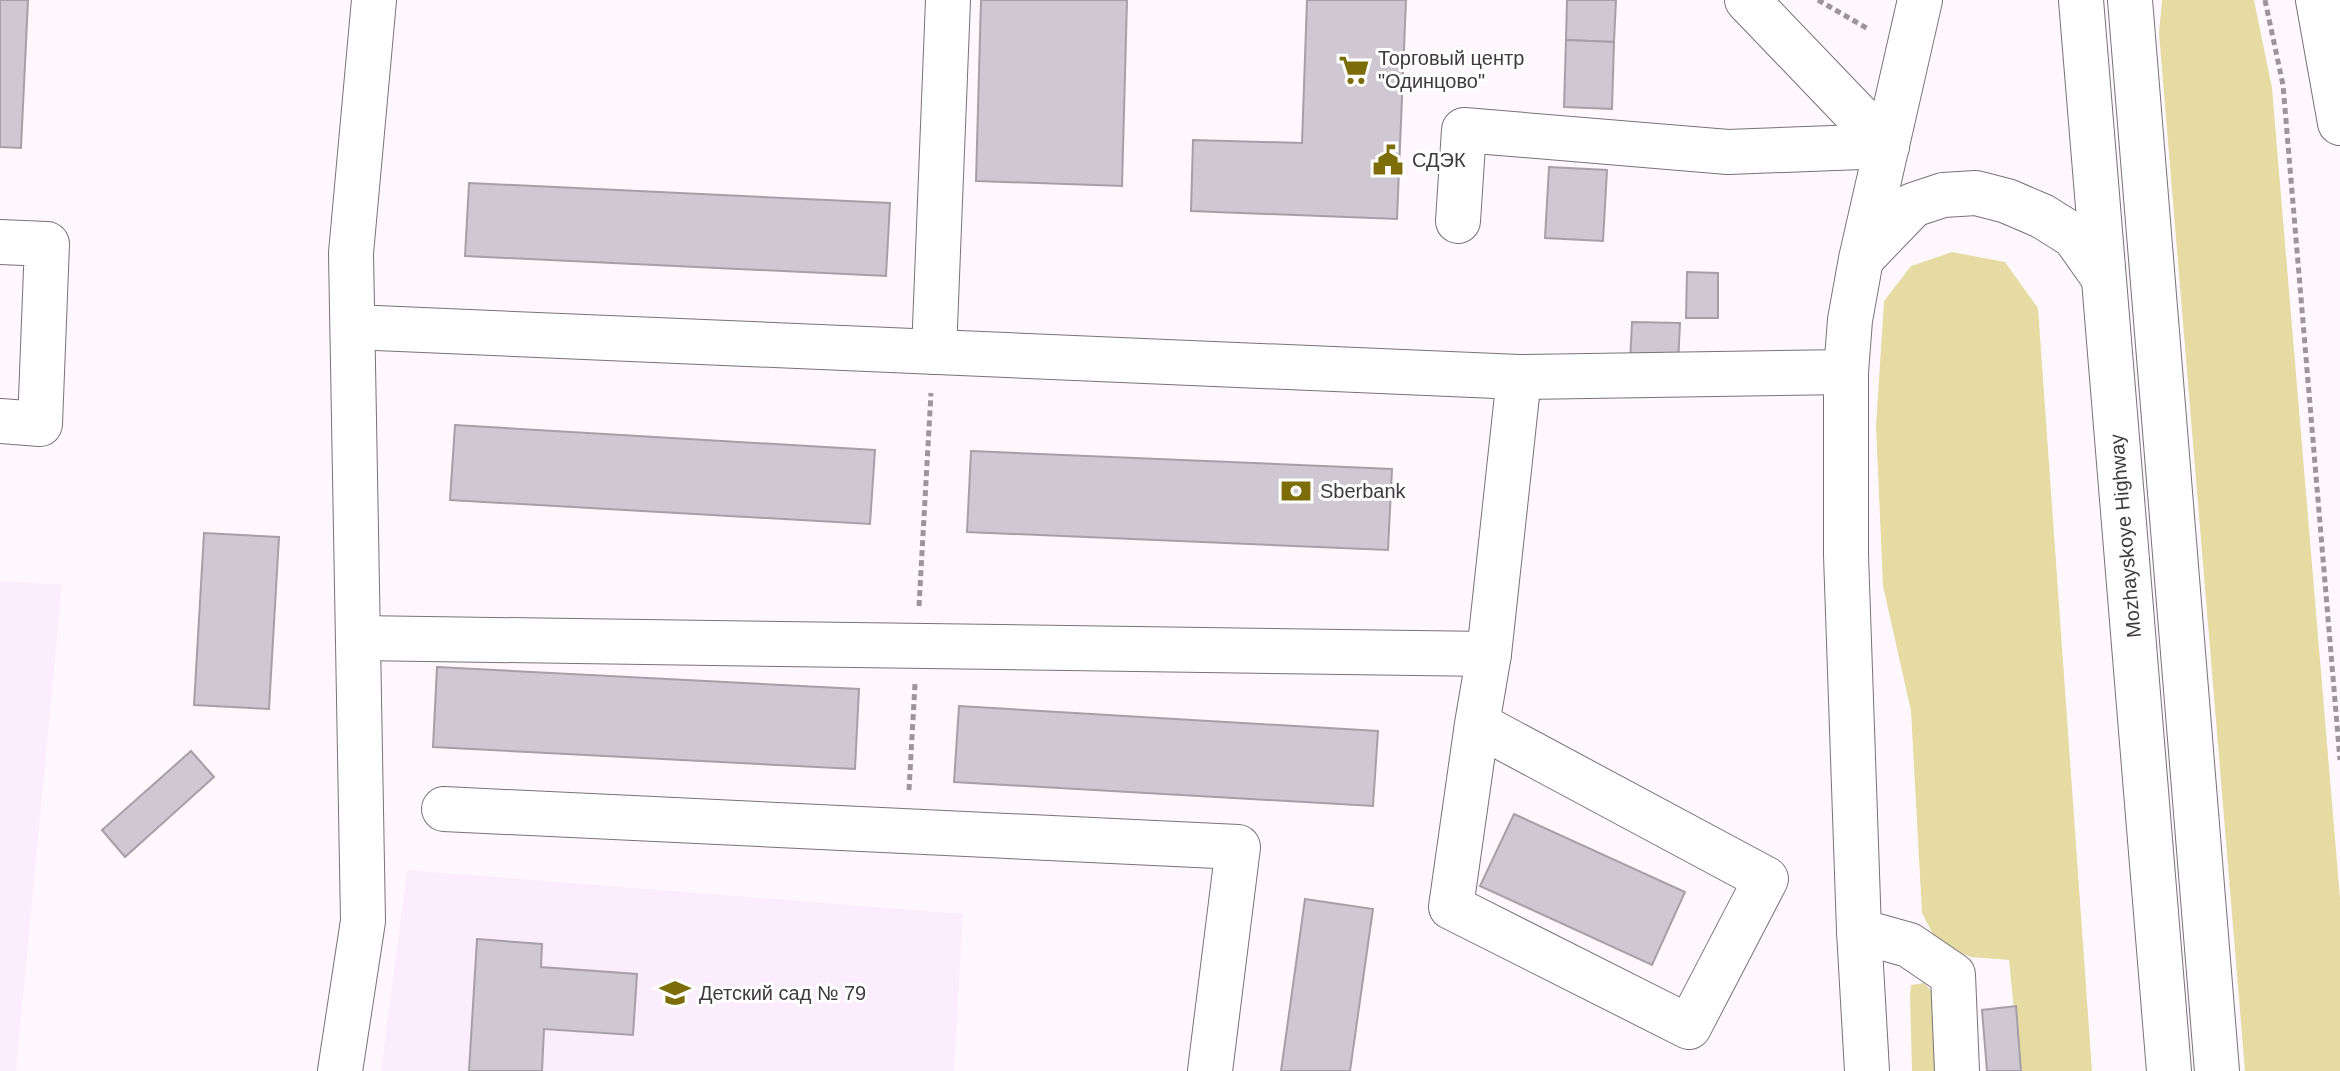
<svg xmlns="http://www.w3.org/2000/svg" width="2340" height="1071" font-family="Arial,sans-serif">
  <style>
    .built { fill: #fbedfd }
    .green { fill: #e5dba3 }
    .building { fill: #cfc7d1; stroke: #a79fa8; stroke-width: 2 }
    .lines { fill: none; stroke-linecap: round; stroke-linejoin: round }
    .minor-casing { stroke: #79717a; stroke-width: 46 }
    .major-casing { stroke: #79717a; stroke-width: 46 }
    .path { stroke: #9b969b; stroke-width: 5; stroke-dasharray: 6 4; stroke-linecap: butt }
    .minor { stroke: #fff; stroke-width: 44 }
    .major { stroke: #fff; stroke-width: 44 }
    .labels { text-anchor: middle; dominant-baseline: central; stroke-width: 6; stroke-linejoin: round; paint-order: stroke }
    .poi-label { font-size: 20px; fill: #3e3a3e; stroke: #fff; text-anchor: start }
    .street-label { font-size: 20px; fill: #3e3a3e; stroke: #fff }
  </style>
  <rect width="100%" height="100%" fill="#fef8fe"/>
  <g class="built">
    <polygon points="0,581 62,585 16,1071 0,1071"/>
    <polygon points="407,870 963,914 954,1071 381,1071"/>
  </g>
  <g class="green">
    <polygon points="2162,0 2254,0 2272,88 2340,898 2340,1071 2245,1071 2159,33"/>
    <polygon points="1952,252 2005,262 2038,308 2092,1071 2020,1071 2009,960 1971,957 1938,944 1922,913 1911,711 1883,586 1876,426 1884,301 1911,266"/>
    <polygon points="1924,983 1934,994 1938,1071 1912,1071 1910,994 1911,985"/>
  </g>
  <g class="building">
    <polygon points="0,0 28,0 21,148 0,147"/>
    <polygon points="981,0 1127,0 1122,186 976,181"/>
    <polygon points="1307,0 1406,0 1397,219 1191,211 1193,140 1302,143"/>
    <polygon points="1567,0 1616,0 1614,42 1566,40"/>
    <polygon points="1566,40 1614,42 1612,109 1564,107"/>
    <polygon points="1549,167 1607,170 1603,241 1545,238"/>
    <polygon points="469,183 890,203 886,276 465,256"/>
    <polygon points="1687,272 1718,273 1718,318 1686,318"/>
    <polygon points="1632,322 1680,323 1678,365 1630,363"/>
    <polygon points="455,425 875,450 870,524 450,500"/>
    <polygon points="971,451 1392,469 1388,550 967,532"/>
    <polygon points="204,533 279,537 269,709 194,705"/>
    <polygon points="437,667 859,689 855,769 433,747"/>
    <polygon points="959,706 1378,731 1373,806 954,782"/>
    <polygon points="191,751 214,777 125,857 102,830"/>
    <polygon points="1514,814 1685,892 1652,965 1480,886"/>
    <polygon points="1305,899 1373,909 1350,1071 1281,1071"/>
    <polygon points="477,939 542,944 541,967 637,974 633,1035 544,1029 542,1071 469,1071"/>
    <polygon points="2016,1006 2021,1071 1987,1071 1982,1010"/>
  </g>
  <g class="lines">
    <g class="minor-casing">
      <g id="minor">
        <polyline points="1747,0 1887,146"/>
        <polyline points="2318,0 2340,123"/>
        <polyline points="1458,221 1464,130 1728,152 1887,146"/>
        <polyline points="0,242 47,244 40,424 0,421"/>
        <polyline points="1863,257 1913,205 1943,195 1976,193 2007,201 2042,216 2074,236 2103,277"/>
        <polyline points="353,327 1519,377 1489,654 1477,724 1451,907 1689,1027 1766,879 1477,724"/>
        <polyline points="934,352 948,0"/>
        <polyline points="1519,377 1846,372"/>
        <polyline points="358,638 1489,654"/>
        <polyline points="444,809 1238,847 1210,1071"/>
        <polyline points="1859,931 1909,945 1953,975 1957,1071"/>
        <polyline points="340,1071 363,921 351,253 374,0"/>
        <polyline points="1867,1071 1859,931 1846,555 1846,372 1850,320 1861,259 1920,0"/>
      </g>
    </g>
    <g class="major-casing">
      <g id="major">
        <polyline points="2081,0 2169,1071"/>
        <polyline points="2130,0 2217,1071"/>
      </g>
    </g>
    <g class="path">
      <polyline points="1818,0 1870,30"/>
      <polyline points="2265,0 2283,85 2340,760"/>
      <polyline points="919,606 931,393"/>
      <polyline points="909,790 915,684"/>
    </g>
    <use href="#minor" class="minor"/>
    <use href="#major" class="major"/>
  </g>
  <defs>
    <g id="supermarket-bare" transform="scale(2.4)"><path d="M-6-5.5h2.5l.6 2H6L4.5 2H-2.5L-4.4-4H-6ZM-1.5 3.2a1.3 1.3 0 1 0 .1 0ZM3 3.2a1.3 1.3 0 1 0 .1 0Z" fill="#7c6d08" stroke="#fff" stroke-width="2.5" paint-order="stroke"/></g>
    <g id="civic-bare" transform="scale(2.4)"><path d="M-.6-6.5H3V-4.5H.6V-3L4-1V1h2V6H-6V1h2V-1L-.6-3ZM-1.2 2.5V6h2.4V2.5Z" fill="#7c6d08" stroke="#fff" stroke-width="2.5" paint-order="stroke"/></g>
    <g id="bank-bare" transform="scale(2.4)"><path d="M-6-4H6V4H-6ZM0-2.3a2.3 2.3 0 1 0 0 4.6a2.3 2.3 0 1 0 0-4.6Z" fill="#7c6d08" stroke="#fff" stroke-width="2.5" paint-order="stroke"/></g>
    <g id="school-bare" transform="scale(2.4)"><path d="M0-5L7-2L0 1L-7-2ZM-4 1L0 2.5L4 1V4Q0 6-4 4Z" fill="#7c6d08" stroke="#fff" stroke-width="2.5" paint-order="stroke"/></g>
  </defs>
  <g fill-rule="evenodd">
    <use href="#supermarket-bare" x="1354" y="70"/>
    <use href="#civic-bare" x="1388" y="160"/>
    <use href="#bank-bare" x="1296" y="491"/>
    <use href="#school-bare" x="675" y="993"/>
  </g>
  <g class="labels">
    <g class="poi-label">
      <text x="1378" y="58">Торговый центр<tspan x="1378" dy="23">"Одинцово"</tspan></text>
      <text x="1412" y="160">СДЭК</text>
      <text x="1320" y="491">Sberbank</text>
      <text x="699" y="993">Детский сад № 79</text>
    </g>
    <g class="street-label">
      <text transform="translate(2125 536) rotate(-95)">Mozhayskoye Highway</text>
    </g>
  </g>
</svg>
